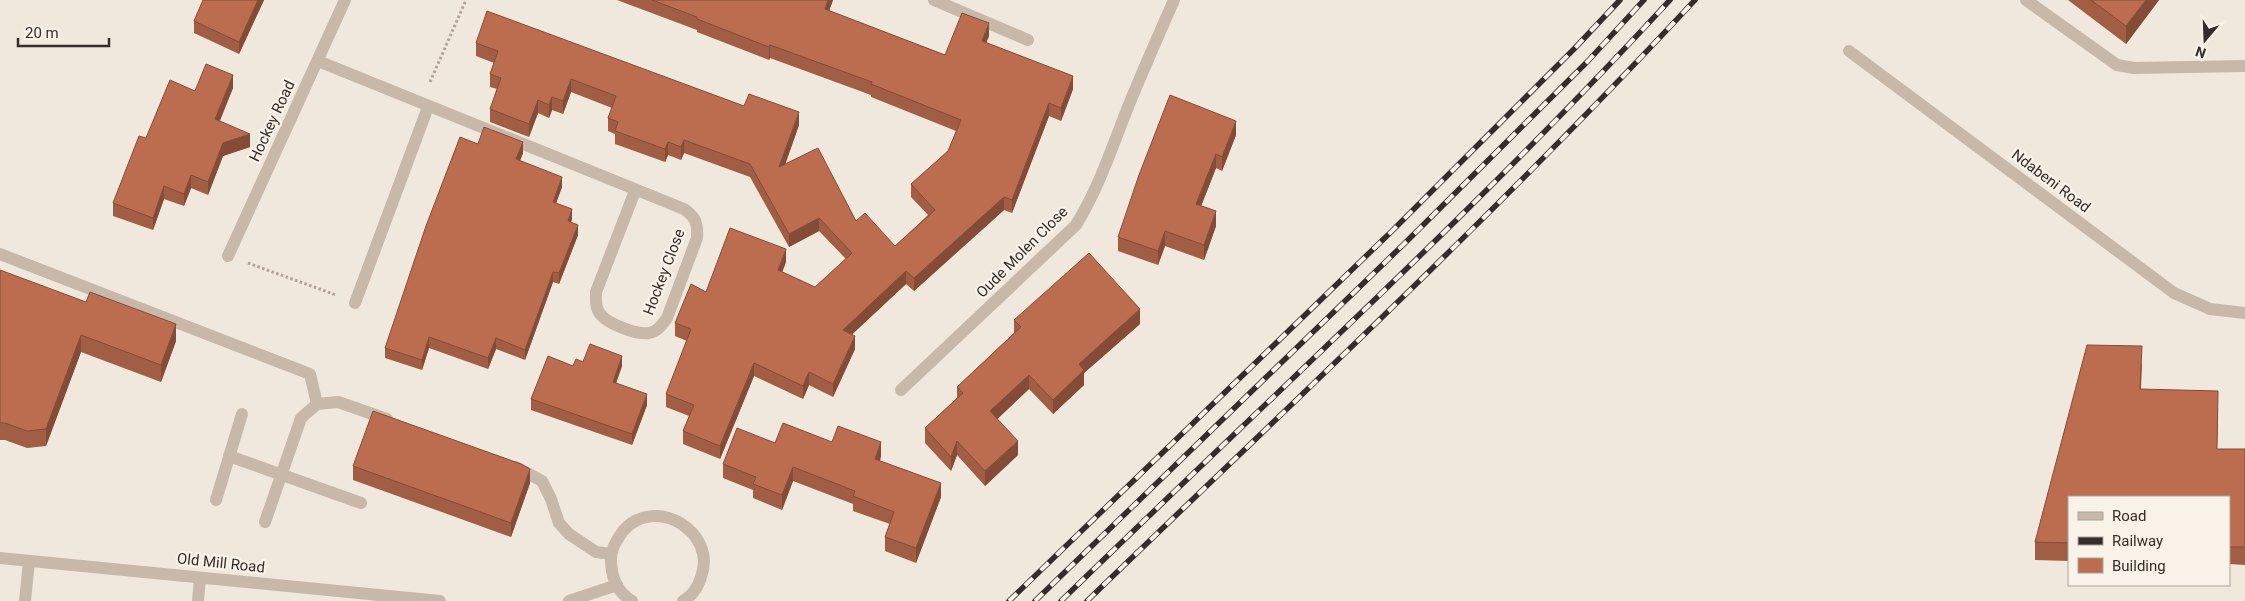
<svg xmlns="http://www.w3.org/2000/svg" width="2245" height="601" font-family="Roboto,sans-serif">
  <style>
    .lines { fill: none; stroke-linecap: round; stroke-linejoin: round }
    .path { stroke: #b3a294; stroke-width: 3; stroke-dasharray: 2.5 2.5; stroke-linecap: butt }
    .lane { stroke: #c7b8aa; stroke-width: 12 }
    .street { stroke: #c7b8aa; stroke-width: 12 }
    .rail-casing { stroke: #352d29; stroke-width: 5.5 }
    .rail { stroke: #f8f2e9; stroke-width: 4; stroke-dasharray: 11; stroke-linecap: butt }
    .wall { fill: #a25e44 }
    .shaded-wall { fill: #844c37 }
    .building { fill: #bc6d4f; stroke: #844c37 }
    .labels { text-anchor: middle; dominant-baseline: central; stroke-width: 4.5; stroke-linejoin: round; paint-order: stroke }
    .street-label { font-size: 15px; fill: #352d29; stroke: #f8f2e9 }
  </style>
  <rect width="100%" height="100%" fill="#f0e8dd"/>
  <g class="lines">
    <g class="path">
      <polyline points="430,82 466,0"/>
      <polyline points="248,263 336,295"/>
    </g>
    <g class="lane">
      <polyline points="2026,0 2117,65 2134,68 2245,66"/>
      <polyline points="0,254 310,374 317,404"/>
      <polyline points="229,456 361,503"/>
      <polyline points="516,467 542,481 551,499 559,523 569,534 596,552 611,554"/>
      <polyline points="216,500 242,414"/>
      <polyline points="265,522 301,418 317,404 338,402 387,419"/>
      <polyline points="25,601 29,561"/>
      <polyline points="198,601 200,578"/>
    </g>
    <g class="street">
      <polyline points="934,0 1028,40"/>
      <polyline points="1849,51 2174,293 2210,309 2245,313"/>
      <path d="M318 61 684 209C696 217 698 224 697 238L667 318C662 325 657 332 649 333 636 335 609 324 601 315 595 308 596 300 596 292L635 191"/>
      <polyline points="228,256 345,0"/>
      <polyline points="355,303 428,107"/>
      <path d="M901 390 1076 225C1100 186 1113 144 1130 102 1144 68 1159 34 1174 0"/>
      <polyline points="0,558 440,601"/>
      <polyline points="569,601 617,585"/>
      <path d="M632 601C617 592 611 576 611 559 611 548 617 539 623 531 655 494 718 532 701 577 698 587 692 596 683 601"/>
    </g>
    <g class="rail-casing">
      <g id="rail">
        <polyline points="1009,601 1392,231 1575,48 1620,0"/>
        <polyline points="1035,601 1405,243 1588,61 1644,0"/>
        <path d="M1061 601C1265 402 1477 210 1670 0"/>
        <path d="M1087 601C1292 403 1501 209 1695 0"/>
      </g>
    </g>
    <use href="#rail" class="rail"/>
  </g>
  <g class="wall">
    <polygon points="203,0 264,0 239,54 194,33 194,21"/>
    <polygon points="617,0 833,0 829,11 945,55 989,36 986,42 1073,89 1061,121 1049,116 1012,213 1004,210 914,291 906,284 852,334 855,349 833,397 809,385 803,399 754,376 720,459 683,444 683,431 689,416 666,407 666,394 687,341 675,336 675,323 706,292 786,262 782,272 815,287 846,259 819,231 789,247 750,177 684,153 681,160 668,155 665,162 615,144 615,134 608,131 608,118 612,108 571,92 563,114 552,110 549,118 538,113 529,137 490,122 490,109 497,89 490,87 490,74 494,63 476,56 476,43 744,106 799,125 785,165 856,221 895,246 928,215 911,197 911,184 948,151 956,131 871,97 871,95 770,58 769,60 697,32 697,30"/>
    <polygon points="2068,0 2159,0 2126,44"/>
    <polygon points="233,88 220,121 250,147 223,156 208,195 191,188 184,206 164,199 153,230 113,216 113,203 195,91"/>
    <polygon points="1236,135 1222,171 1216,168 1201,206 1216,226 1204,260 1165,246 1158,265 1118,251 1118,237"/>
    <polygon points="478,144 523,153 520,161 562,187 556,203 572,219 571,222 578,235 559,284 553,282 525,360 496,349 488,369 429,348 422,370 385,358 385,348"/>
    <polygon points="0,270 176,341 161,382 81,352 46,446 27,448 5,440 0,440"/>
    <polygon points="1014,320 1140,324 1084,373 1084,385 1053,414 1029,389 997,419 1018,455 985,486 957,455 951,471 925,443 925,428 957,398 957,387 1014,333"/>
    <polygon points="583,362 622,366 616,383 647,405 632,445 531,410 531,399 573,366"/>
    <polygon points="2142,363 2141,389 2218,409 2217,449 2245,449 2245,565 2229,564 2229,497 2069,497 2069,561 2035,560 2035,542"/>
    <polygon points="832,442 881,456 880,461 941,497 916,563 885,551 885,537 890,524 853,511 853,504 793,481 782,510 753,498 753,490 723,478 723,464 775,443"/>
    <polygon points="353,466 530,483 511,537 353,480"/>
  </g>
  <g class="shaded-wall">
    <polygon points="258,0 264,0 239,54 239,42"/>
    <polygon points="828,0 833,0 825,22 825,9"/>
    <polygon points="2146,0 2159,0 2126,44 2126,26"/>
    <polygon points="989,23 989,36 982,54 982,41"/>
    <polygon points="770,45 770,58 769,60 769,47"/>
    <polygon points="233,75 233,88 215,131 215,119"/>
    <polygon points="1073,76 1073,89 1061,121 1061,108"/>
    <polygon points="571,79 571,92 563,114 563,101"/>
    <polygon points="552,97 552,110 549,118 549,105"/>
    <polygon points="538,100 538,113 529,137 529,124"/>
    <polygon points="1049,103 1049,116 1012,213 1012,200"/>
    <polygon points="799,112 799,125 779,181 779,167"/>
    <polygon points="1236,121 1236,135 1222,171 1222,157"/>
    <polygon points="250,134 250,147 223,156 208,195 208,182 223,143"/>
    <polygon points="684,140 684,153 681,160 681,147"/>
    <polygon points="523,142 523,153 516,170 516,159"/>
    <polygon points="668,142 668,155 665,162 665,149"/>
    <polygon points="1216,154 1216,168 1196,219 1196,204"/>
    <polygon points="191,175 191,188 184,206 184,194"/>
    <polygon points="562,177 562,187 553,212 553,202"/>
    <polygon points="164,186 164,199 153,230 153,218"/>
    <polygon points="1004,197 1004,210 914,291 914,278"/>
    <polygon points="572,209 572,219 568,232 568,221"/>
    <polygon points="1216,211 1216,226 1204,260 1204,245"/>
    <polygon points="819,218 819,231 789,247 789,234"/>
    <polygon points="578,225 578,235 559,284 559,273"/>
    <polygon points="1165,231 1165,246 1158,265 1158,251"/>
    <polygon points="786,249 786,262 778,283 778,270"/>
    <polygon points="906,271 906,284 843,343 843,330"/>
    <polygon points="553,272 553,282 525,360 525,350"/>
    <polygon points="1140,309 1140,324 1084,373 1084,385 1053,414 1053,400 1079,364"/>
    <polygon points="176,324 176,341 161,382 161,365"/>
    <polygon points="81,335 81,352 46,446 46,429"/>
    <polygon points="855,336 855,349 833,397 833,384"/>
    <polygon points="429,337 429,348 422,370 422,360"/>
    <polygon points="496,338 496,349 488,369 488,358"/>
    <polygon points="622,356 622,366 613,392 613,382"/>
    <polygon points="754,363 754,376 720,459 720,446"/>
    <polygon points="809,372 809,385 803,399 803,386"/>
    <polygon points="1029,375 1029,389 990,426 990,411"/>
    <polygon points="647,394 647,405 632,445 632,434"/>
    <polygon points="957,441 957,455 951,471 951,457"/>
    <polygon points="1018,441 1018,455 985,486 985,471"/>
    <polygon points="881,442 881,456 875,473 875,459"/>
    <polygon points="793,467 793,481 782,510 782,495"/>
    <polygon points="530,469 530,483 511,537 511,523"/>
    <polygon points="941,483 941,497 916,563 916,548"/>
  </g>
  <g class="building">
    <polygon points="203,0 258,0 239,42 194,21"/>
    <polygon points="652,0 828,0 825,9 945,55 962,13 989,23 982,41 1073,76 1061,108 1049,103 1012,200 1004,197 914,278 906,271 843,330 855,336 833,384 809,372 803,386 754,363 720,446 683,431 694,405 666,394 691,329 675,323 691,284 706,292 730,228 786,249 778,270 815,287 852,253 819,218 789,234 750,164 684,140 681,147 668,142 665,149 615,131 618,122 608,118 616,96 571,79 563,101 552,97 549,105 538,100 529,124 490,109 501,78 490,74 498,51 476,43 487,11 744,106 749,94 799,112 779,167 818,148 856,221 865,213 895,246 935,210 911,184 948,151 961,120 871,84 872,82 770,45 769,47 697,19 697,17"/>
    <polygon points="2091,0 2146,0 2126,26"/>
    <polygon points="206,64 233,75 215,119 250,134 223,143 208,182 191,175 184,194 164,186 153,218 113,203 139,136 146,138 170,80 195,91"/>
    <polygon points="1170,95 1236,121 1222,157 1216,154 1196,204 1216,211 1204,245 1165,231 1158,251 1118,237 1139,175"/>
    <polygon points="484,127 523,142 516,159 562,177 553,202 572,209 568,221 578,225 559,273 553,272 525,350 496,338 488,358 429,337 422,360 385,348 426,226 460,137 478,144"/>
    <polygon points="1089,253 1140,309 1079,364 1084,370 1053,400 1029,375 990,411 1018,441 985,471 957,441 951,457 925,428 963,393 957,387 1021,327 1014,320"/>
    <polygon points="0,270 86,302 90,292 176,324 161,365 81,335 46,429 27,431 5,423 0,423"/>
    <polygon points="590,344 622,356 613,382 647,394 632,434 531,399 548,356 573,366 576,359 583,362"/>
    <polygon points="2087,345 2142,346 2140,389 2218,391 2217,449 2245,449 2245,547 2229,547 2229,497 2069,497 2069,543 2035,542"/>
    <polygon points="373,411 521,464 530,469 511,523 353,466"/>
    <polygon points="783,423 832,442 838,426 881,442 875,459 941,483 916,548 885,537 894,512 853,496 855,491 793,467 782,495 753,484 756,477 723,464 737,428 775,443"/>
  </g>
  <g class="labels">
    <g class="street-label">
      <text transform="translate(272 121) rotate(-65)">Hockey Road</text>
      <text transform="translate(2051 181) rotate(37)">Ndabeni Road</text>
      <text transform="translate(1022 252) rotate(-45)">Oude Molen Close</text>
      <text transform="translate(664 272) rotate(-69)">Hockey Close</text>
      <text transform="translate(221 563) rotate(6)">Old Mill Road</text>
    </g>
  </g>
  <rect x="2068" y="496" width="162" height="90" fill="#f8f2e9" stroke="#aaa39c"/>
  <rect x="2078" y="512" width="25" height="8" fill="#c7b8aa" stroke="#aaa39c"/>
  <text x="2112" y="521" font-size="15" fill="#352d29">Road</text>
  <rect x="2078" y="537" width="25" height="8" fill="#352d29" stroke="#aaa39c"/>
  <text x="2112" y="546" font-size="15" fill="#352d29">Railway</text>
  <rect x="2078" y="558" width="25" height="15" fill="#bc6d4f" stroke="#aaa39c"/>
  <text x="2112" y="571" font-size="15" fill="#352d29">Building</text>
  <g transform="translate(2205 40) rotate(199)" stroke="#f8f2e9" stroke-width="4" paint-order="stroke">
  <path d="M0-4L9 19L0 12L-9 19Z" fill="#352d29"/>
  <text y="-8" font-size="14" font-weight="bold" text-anchor="middle" fill="#352d29">N</text>
  </g>
  <path d="M18 38v8h91v-8" fill="none" stroke="#352d29" stroke-width="2.5"/>
  <text x="25" y="38" font-size="15" fill="#352d29" stroke="#f8f2e9" stroke-width="4" paint-order="stroke">20 m</text>
</svg>
